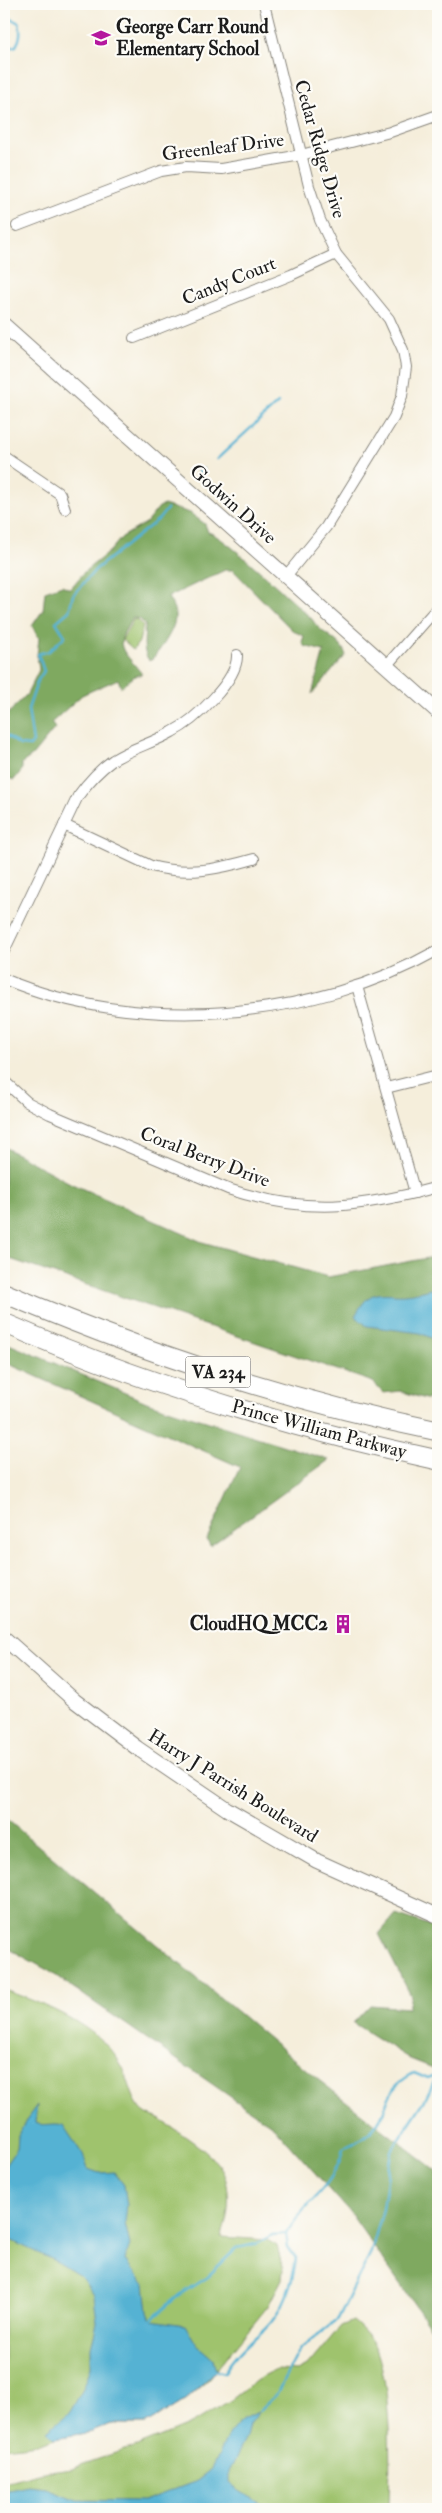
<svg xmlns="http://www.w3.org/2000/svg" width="442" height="2513" font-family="'IM FELL Double Pica',serif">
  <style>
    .green { fill: #9fc36d; stroke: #5e7044 }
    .forest { fill: #7fa960; stroke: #4e623e }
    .water { fill: #55b2d3; stroke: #386778 }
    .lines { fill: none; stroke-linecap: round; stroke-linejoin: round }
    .stream { stroke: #55b2d3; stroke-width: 2.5 }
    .street-casing { stroke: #88857c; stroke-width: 12 }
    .secondary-casing { stroke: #88857c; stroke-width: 16 }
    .highway-casing { stroke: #88857c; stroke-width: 21 }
    .street { stroke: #fff; stroke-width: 10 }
    .secondary { stroke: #fff; stroke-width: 14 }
    .highway { stroke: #fff; stroke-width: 19 }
    .labels { text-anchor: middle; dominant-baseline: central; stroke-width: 4.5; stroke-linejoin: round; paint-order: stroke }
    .shield { fill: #fdfcf7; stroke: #605f5e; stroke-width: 1 }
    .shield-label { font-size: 18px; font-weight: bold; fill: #1c1c1c }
    .poi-label { font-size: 19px; font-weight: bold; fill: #1c1c1c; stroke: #fdfcf7; text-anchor: start }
    .street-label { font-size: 19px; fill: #1c1c1c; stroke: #fdfcf7 }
  </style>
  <rect width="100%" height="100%" fill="#fdfcf7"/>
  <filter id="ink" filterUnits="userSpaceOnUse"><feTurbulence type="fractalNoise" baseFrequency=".02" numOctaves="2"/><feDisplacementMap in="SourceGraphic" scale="10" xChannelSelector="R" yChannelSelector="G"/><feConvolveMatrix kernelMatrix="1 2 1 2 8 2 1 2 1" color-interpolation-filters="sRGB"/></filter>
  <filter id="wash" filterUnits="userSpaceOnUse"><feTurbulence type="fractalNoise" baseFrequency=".0096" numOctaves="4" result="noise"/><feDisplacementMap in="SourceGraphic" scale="20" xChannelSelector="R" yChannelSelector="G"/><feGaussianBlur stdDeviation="1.12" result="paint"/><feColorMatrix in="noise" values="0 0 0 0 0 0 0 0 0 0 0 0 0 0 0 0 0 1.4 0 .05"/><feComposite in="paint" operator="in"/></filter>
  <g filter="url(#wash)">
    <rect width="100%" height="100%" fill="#f5eedb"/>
    <g class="green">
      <polygon points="137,619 143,625 139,642 133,650 122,640 133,620"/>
      <path d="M4 1990C44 2004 95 2024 119 2061 129 2075 130 2097 141 2109 148 2117 156 2116 164 2122 179 2132 210 2152 220 2167 233 2186 229 2219 221 2237L267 2240 277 2246 283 2270 282 2279 268 2306 208 2380 186 2399 146 2424H111L92 2432 54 2438 37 2444 4 2448Z"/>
      <path d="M353 2321C362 2328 373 2340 377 2351 392 2393 390 2464 389 2509H4V2482L42 2472 72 2468 137 2446 193 2423 231 2400 257 2380 277 2370 297 2371 308 2365 341 2326Z"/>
    </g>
    <g class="forest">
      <path d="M164 505 190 513 205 524 208 532C225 536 294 603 312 619 320 635 340 637 346 655L312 694 324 651 304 646 302 642 304 636 293 631 233 570H225L168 597C171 603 175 608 175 616 176 629 159 652 150 661 141 653 145 637 145 625L140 619 133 618C112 648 122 648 142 674L133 677 121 687 118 679 82 695 51 723 55 728 32 756 22 763V770L14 780 8 778 4 781V718L27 694 39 670 37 655 39 638 32 626 43 610 45 591 62 585 70 589 85 571 110 551 122 537 146 523 159 507Z"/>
      <polygon points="4,1147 72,1184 202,1242 328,1277 438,1256 438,1399 425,1399 400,1391 383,1393 373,1382 4,1257"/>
      <polygon points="4,1342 149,1403 329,1460 210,1546 207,1539 240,1467 4,1362"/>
      <polygon points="4,1817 320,2081 438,2172 438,2338 348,2210 274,2127 49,1971 4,1946"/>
      <polygon points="396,1914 438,1928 438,2070 410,2059 353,2023 370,2005 408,2008 411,1996 379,1934"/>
    </g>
    <g class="water">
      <path d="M430 1289 438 1292V1341L420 1333 367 1326 355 1316C367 1295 371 1292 395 1294 407 1295 419 1292 430 1289Z"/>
      <path d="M37 2105 35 2123C45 2127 53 2122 63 2125L83 2155 88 2169 99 2173 114 2172 124 2185 127 2205 125 2223 130 2245 125 2259 130 2268 145 2283 148 2312 151 2320 185 2325 197 2345 213 2359 216 2371 186 2399 146 2424H111L92 2432 54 2438 47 2431 70 2412 83 2389 91 2367V2347L97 2323 94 2295 80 2276 59 2263 4 2237V2167L17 2148 18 2136 26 2120Z"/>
      <path d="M259 2411 249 2424 246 2438 229 2471V2483C242 2495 257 2499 271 2509H4V2491L28 2486 46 2488 77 2500 144 2501 197 2481 212 2469 229 2434 241 2420Z"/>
    </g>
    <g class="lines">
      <g class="stream">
        <path d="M4 12 8 17 19 23C21 32 21 38 16 46L4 49"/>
        <polyline points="217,459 278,403"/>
        <polyline points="199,472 203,469"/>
        <polyline points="4,734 20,745 30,746 33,742 28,709 38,680 44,671 38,654 49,651 65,636 56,622 69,611 73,595 96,569 159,519 167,509"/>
        <polyline points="151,2320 179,2295 207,2277 237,2248 256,2244 272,2235 286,2234"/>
        <path d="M216 2371 224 2373C235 2354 250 2342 266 2328 284 2311 293 2282 296 2258L288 2247 286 2234C304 2203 336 2185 343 2149 353 2144 365 2137 373 2129 393 2106 380 2091 414 2073L428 2079 438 2075"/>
        <polyline points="259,2411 276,2395 300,2349 338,2319 371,2252 383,2209 391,2151 425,2100 437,2076"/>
      </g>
    </g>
  </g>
  <g filter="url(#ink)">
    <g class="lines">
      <g class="street-casing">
        <g id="street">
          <polyline points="264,4 309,186 320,220 336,254 389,319 403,350 406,367 402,396 394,417 326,527 286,576"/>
          <polyline points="17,226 161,171 186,167 221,169 301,155 390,132 438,115"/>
          <polyline points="134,338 291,275 336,254"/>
          <polyline points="4,456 60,494 65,509"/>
          <polyline points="386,666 438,607"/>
          <path d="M64 825 151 866C188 876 219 869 254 859"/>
          <path d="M4 951 78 796C88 782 99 770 113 760 132 748 153 743 172 732 194 721 238 680 237 655"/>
          <path d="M4 979C137 1035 313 1021 438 950"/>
          <polyline points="357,986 415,1193"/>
          <path d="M4 1081 27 1102 50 1114 228 1189C307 1215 360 1208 438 1187"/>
          <polyline points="386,1088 438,1075"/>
        </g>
      </g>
      <g class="secondary-casing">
        <g id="secondary">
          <polyline points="4,325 438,712"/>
          <polyline points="4,1638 75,1701 137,1748 227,1809 317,1861 438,1916"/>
        </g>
      </g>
      <g class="highway-casing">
        <g id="highway">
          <path d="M4 1293C143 1352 289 1401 438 1431"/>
          <path d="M4 1323C143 1384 290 1428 438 1460"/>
        </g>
      </g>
      <use href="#street" class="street"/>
      <use href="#secondary" class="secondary"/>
      <use href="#highway" class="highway"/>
    </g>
  </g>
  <defs>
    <g id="school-bare" transform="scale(1.5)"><path d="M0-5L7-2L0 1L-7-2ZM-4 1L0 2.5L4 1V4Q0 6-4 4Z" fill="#b5179e" stroke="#fdfcf7" stroke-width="2.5" paint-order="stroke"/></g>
    <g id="building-bare" transform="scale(1.5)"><path d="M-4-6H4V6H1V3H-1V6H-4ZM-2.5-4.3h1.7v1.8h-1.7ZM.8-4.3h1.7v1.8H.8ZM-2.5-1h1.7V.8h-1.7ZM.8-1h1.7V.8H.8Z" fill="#b5179e" stroke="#fdfcf7" stroke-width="2.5" paint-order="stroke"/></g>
  </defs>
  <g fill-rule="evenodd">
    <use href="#school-bare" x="101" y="38"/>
    <use href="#building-bare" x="343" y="1624"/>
  </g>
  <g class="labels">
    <rect class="shield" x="185.5" y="1356.5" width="65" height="31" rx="4"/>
    <g class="shield-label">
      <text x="218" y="1372">VA 234</text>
    </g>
    <g class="poi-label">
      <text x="116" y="27">George Carr Round<tspan x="116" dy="22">Elementary School</tspan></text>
      <text x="328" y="1624" text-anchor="end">CloudHQ MCC2</text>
    </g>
    <g class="street-label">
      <text transform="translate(223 147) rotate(-7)">Greenleaf Drive</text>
      <text transform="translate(320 149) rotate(74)">Cedar Ridge Drive</text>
      <text transform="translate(229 281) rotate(-22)">Candy Court</text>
      <text transform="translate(233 504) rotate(42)">Godwin Drive</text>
      <text transform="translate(205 1157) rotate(21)">Coral Berry Drive</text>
      <text transform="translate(319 1429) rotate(15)">Prince William Parkway</text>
      <text transform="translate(233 1786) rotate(32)">Harry J Parrish Boulevard</text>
    </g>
  </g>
  <rect width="442" height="2513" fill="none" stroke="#fdfcf7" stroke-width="20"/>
</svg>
